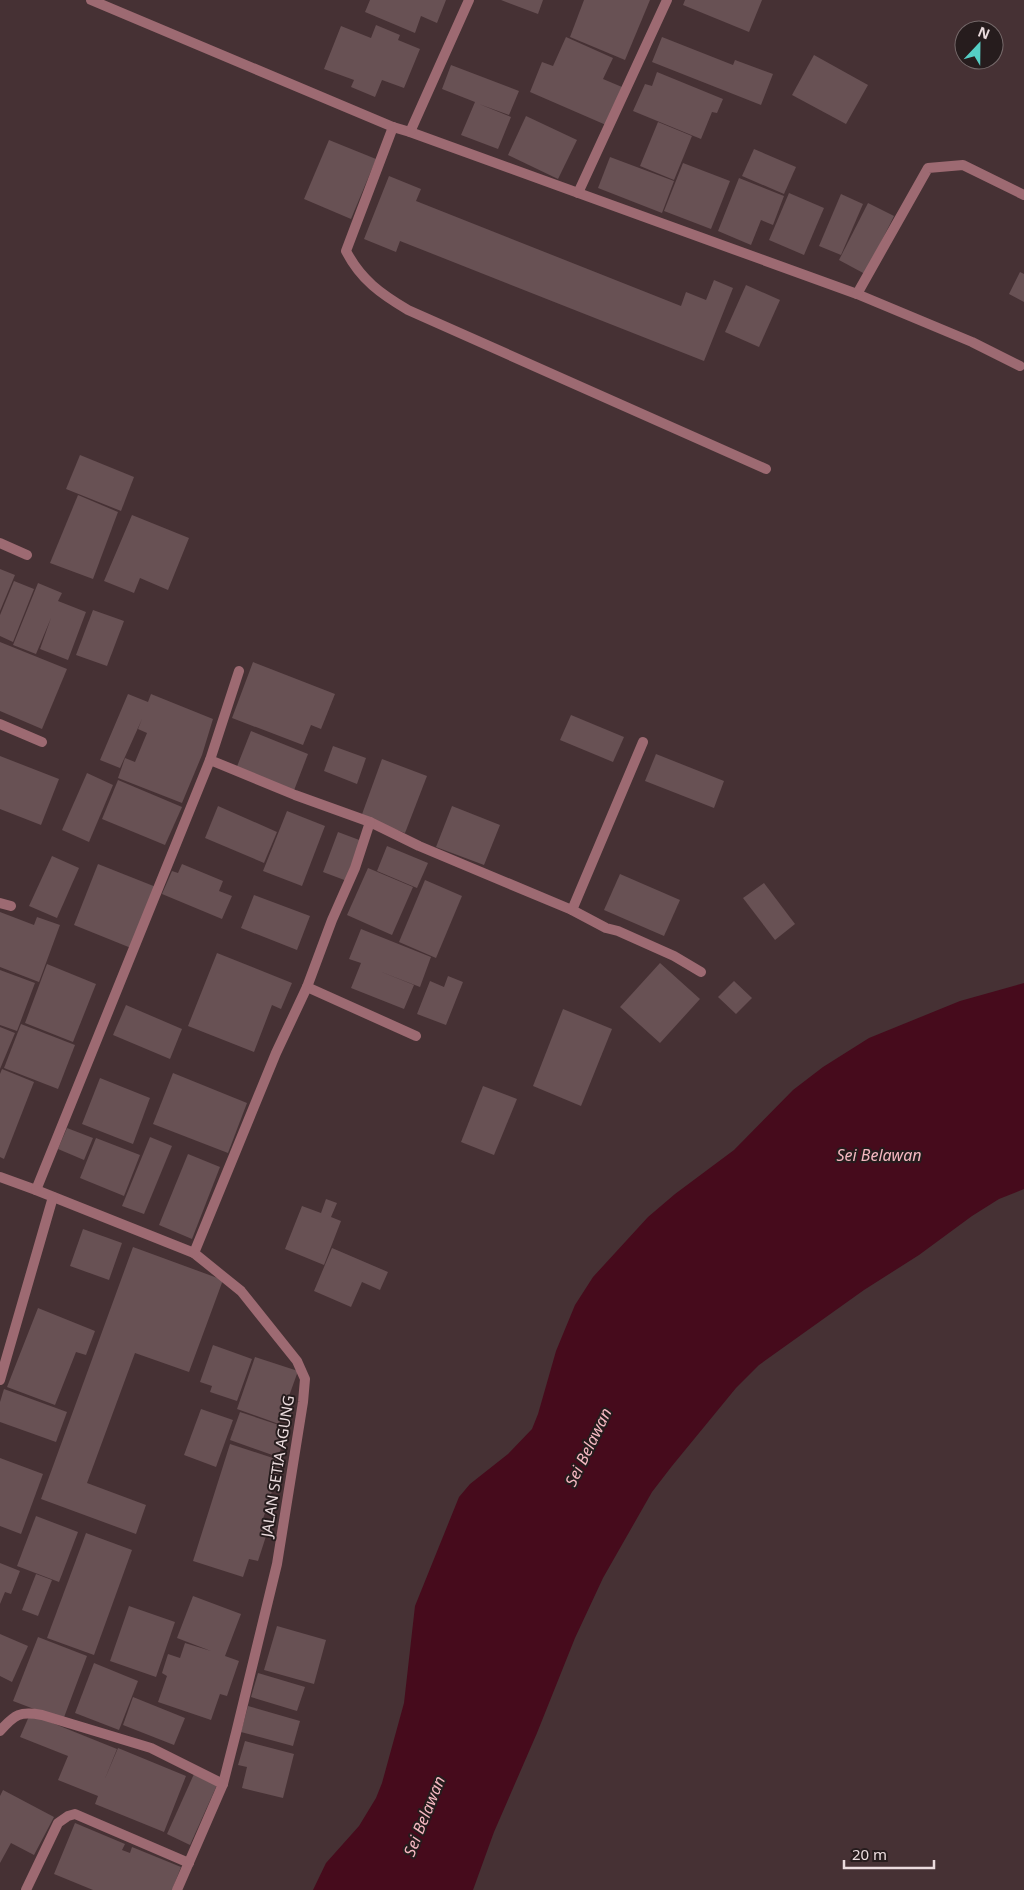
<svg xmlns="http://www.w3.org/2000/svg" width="1024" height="1890" font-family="'Noto Sans',sans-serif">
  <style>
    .water { fill: #460b1c }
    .building { fill: #685154 }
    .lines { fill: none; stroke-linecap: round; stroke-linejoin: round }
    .service { stroke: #9d6a72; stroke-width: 10 }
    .minor { stroke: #9d6a72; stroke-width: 10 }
    .labels { text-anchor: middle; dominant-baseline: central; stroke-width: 4; stroke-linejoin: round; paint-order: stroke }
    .street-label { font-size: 15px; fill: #ebdcde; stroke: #261c1d }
    .water-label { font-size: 16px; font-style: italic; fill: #f5b8c1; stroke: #261c1d }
  </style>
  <rect width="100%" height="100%" fill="#463134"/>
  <polygon class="water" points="1024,983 1024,1189 999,1199 972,1216 919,1255 864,1290 759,1365 736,1388 672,1466 652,1492 603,1578 575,1638 537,1733 494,1832 473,1890 313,1890 326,1863 359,1826 376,1798 382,1783 404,1703 415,1606 459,1497 470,1484 508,1454 532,1429 538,1414 556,1351 575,1305 593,1277 648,1217 675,1194 734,1150 793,1090 823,1067 869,1038 960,1001"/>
  <g class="building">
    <polygon points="370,0 446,0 437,23 421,16 415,33 365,12"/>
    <polygon points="501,0 543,0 538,14"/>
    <polygon points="584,0 650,0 625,60 570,37"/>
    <polygon points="685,0 762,0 749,32 683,5"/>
    <polygon points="376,25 400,35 398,40 420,49 404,88 382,80 375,97 351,87 354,80 324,69 341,26 371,38"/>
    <polygon points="566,37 613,58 603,79 622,87 606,125 530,92 542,62 553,66"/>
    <polygon points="662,37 733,65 735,60 773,74 761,105 652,62"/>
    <polygon points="814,55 868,85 846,124 792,95"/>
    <polygon points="451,65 519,91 509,115 479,104 511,117 498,149 461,135 475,102 442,89"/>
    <polygon points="657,72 723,99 717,113 712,112 701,139 633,111 645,84 652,86"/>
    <polygon points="526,116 577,140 558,179 508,155"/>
    <polygon points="658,122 692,136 674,180 640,166"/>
    <polygon points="329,140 376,159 351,219 304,199"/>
    <polygon points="754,149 796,167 784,194 742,176"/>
    <polygon points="610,157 674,181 662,213 598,188"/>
    <polygon points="683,163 730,181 711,229 664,211"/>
    <polygon points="389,176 421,189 416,201 681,306 686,292 706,300 714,280 733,288 704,361 400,241 396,252 364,239"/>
    <polygon points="739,178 784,196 773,225 761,220 751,245 718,231"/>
    <polygon points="789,193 824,208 804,255 769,240"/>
    <polygon points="841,194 863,204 841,255 819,246"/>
    <polygon points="868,203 894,216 865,274 839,260"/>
    <polygon points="1020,272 1024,274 1024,302 1009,294"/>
    <polygon points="746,285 780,300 759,347 725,332"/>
    <polygon points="80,455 134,477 121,511 66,489"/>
    <polygon points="78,495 118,512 93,579 50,563"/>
    <polygon points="132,515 189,538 168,590 140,578 134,593 104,581"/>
    <polygon points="0,569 15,575 0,611"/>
    <polygon points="14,581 34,589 13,642 0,636 0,615"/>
    <polygon points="38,583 62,593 58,601 86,612 68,660 40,649 51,618 36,654 13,645"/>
    <polygon points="93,610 124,621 107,666 76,655"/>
    <polygon points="0,642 67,669 42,729 0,711"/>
    <polygon points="253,662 335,694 321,729 311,725 303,745 232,718"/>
    <polygon points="128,694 148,702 151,694 213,719 202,755 182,803 118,778 125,758 135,762 147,733 138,729 142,719 120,768 100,760"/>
    <polygon points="571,715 624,737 613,762 560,740"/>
    <polygon points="251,731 308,754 293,793 236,769"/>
    <polygon points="333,746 366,758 357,784 324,771"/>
    <polygon points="656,754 724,781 714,808 645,781"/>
    <polygon points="0,756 59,779 41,825 0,809"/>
    <polygon points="382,759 427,776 405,833 361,817"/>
    <polygon points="87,773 113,785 89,842 62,830"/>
    <polygon points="118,780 182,807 165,845 102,819"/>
    <polygon points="218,806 277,832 264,863 205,838"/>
    <polygon points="452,806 500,825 484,865 436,847"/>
    <polygon points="287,811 325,826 302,886 263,871"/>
    <polygon points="338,832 362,841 347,881 323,872"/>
    <polygon points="387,846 428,863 417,888 377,871"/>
    <polygon points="52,856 79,868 57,918 29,906"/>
    <polygon points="98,864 156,887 131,948 74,925"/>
    <polygon points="182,864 223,881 219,891 232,896 222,919 162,894 172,871 178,873"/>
    <polygon points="368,868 413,887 392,935 347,915"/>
    <polygon points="620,874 680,900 664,936 604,910"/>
    <polygon points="425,880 462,896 436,958 399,942"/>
    <polygon points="764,883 795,924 775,940 743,898"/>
    <polygon points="254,895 310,916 297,950 241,928"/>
    <polygon points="0,912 34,925 37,917 60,925 39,982 0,967"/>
    <polygon points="361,929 431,957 420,987 379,971 414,985 404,1009 351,988 361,963 349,959"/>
    <polygon points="217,953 292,983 281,1009 272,1005 254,1052 188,1026"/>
    <polygon points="660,963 700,999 660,1043 620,1007"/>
    <polygon points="47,964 96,984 73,1042 25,1023"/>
    <polygon points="0,970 35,983 17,1031 0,1025"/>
    <polygon points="448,976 463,982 446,1025 417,1014 430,981 444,987"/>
    <polygon points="734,981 752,998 736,1014 718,997"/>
    <polygon points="126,1005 182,1029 170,1059 113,1035"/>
    <polygon points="563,1009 612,1029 581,1106 533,1086"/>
    <polygon points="21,1024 75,1045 58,1089 4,1068"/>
    <polygon points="0,1027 15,1033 0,1069"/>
    <polygon points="2,1069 34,1082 4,1159 0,1157 0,1074"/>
    <polygon points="173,1073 247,1103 228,1153 153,1124"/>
    <polygon points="100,1078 150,1098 133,1144 82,1124"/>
    <polygon points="483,1086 517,1099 494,1155 461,1142"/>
    <polygon points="67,1128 93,1138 84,1160 58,1149"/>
    <polygon points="150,1137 172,1146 144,1214 122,1206"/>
    <polygon points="96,1138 140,1155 124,1196 80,1178"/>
    <polygon points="188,1154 220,1167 192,1239 159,1225"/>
    <polygon points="326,1199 337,1203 331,1217 341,1221 324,1265 285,1249 302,1206 321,1213"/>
    <polygon points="83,1229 122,1243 109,1280 70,1266"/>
    <polygon points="133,1247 223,1280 189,1372 135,1353 87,1483 146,1505 136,1534 41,1499"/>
    <polygon points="332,1248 388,1272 380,1290 362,1282 351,1307 314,1291"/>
    <polygon points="38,1308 95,1331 86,1355 76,1352 55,1405 7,1387"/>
    <polygon points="213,1345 252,1359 237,1401 210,1392 212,1386 200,1382"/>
    <polygon points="255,1357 298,1371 279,1424 237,1409"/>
    <polygon points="4,1389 67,1412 56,1442 0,1422 0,1402"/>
    <polygon points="201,1409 233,1420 216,1467 184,1455"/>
    <polygon points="240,1412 288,1428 278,1457 230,1440"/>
    <polygon points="230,1444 282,1461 260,1528 268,1530 258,1561 249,1559 243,1577 193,1561"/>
    <polygon points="0,1458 43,1474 21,1534 0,1526"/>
    <polygon points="36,1516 78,1532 59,1582 17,1566"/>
    <polygon points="86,1533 132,1550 94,1655 47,1638"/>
    <polygon points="0,1563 20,1571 11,1594 5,1592 0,1604"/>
    <polygon points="36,1574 52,1580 38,1616 22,1610"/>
    <polygon points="193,1596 241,1614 225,1656 239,1661 227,1696 220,1694 211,1720 158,1702 167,1676 162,1673 168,1654 180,1658 185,1643 211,1651 177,1638"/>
    <polygon points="129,1606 175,1622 156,1677 110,1661"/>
    <polygon points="277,1626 326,1640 314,1684 264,1670"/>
    <polygon points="0,1634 28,1646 12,1682 0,1676"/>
    <polygon points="38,1637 87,1656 63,1720 13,1701"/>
    <polygon points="94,1663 138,1681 119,1730 75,1713"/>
    <polygon points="258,1673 305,1687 297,1711 251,1697"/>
    <polygon points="133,1697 185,1718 174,1745 123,1725"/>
    <polygon points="248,1706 300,1721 293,1746 241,1732"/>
    <polygon points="30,1714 117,1749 104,1781 118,1748 186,1776 164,1832 95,1804 98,1796 58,1780 68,1756 20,1737"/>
    <polygon points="245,1741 294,1754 283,1798 242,1788 247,1767 238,1765"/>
    <polygon points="194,1774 217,1785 190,1845 167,1834"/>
    <polygon points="3,1790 54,1817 34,1855 11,1843 0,1863 0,1796"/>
    <polygon points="75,1823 125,1844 122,1850 130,1853 132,1847 181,1867 172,1890 93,1890 54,1874"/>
  </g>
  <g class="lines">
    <path class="service" d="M393 127 346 251C361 280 381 294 408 310L766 469"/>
    <g class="minor">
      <polyline points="91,0 393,127 410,132 857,294 972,342 1020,366"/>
      <polyline points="410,132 469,0"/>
      <polyline points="578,193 667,0"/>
      <polyline points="857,294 928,168 963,165 1024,195"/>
      <polyline points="0,543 27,555"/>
      <polyline points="0,724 42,742"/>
      <polyline points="210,760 239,671"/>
      <polyline points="0,903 11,906"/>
      <polyline points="572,910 643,742"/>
      <polyline points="307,987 416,1036"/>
      <polyline points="0,1177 36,1190 194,1253 241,1291 297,1361 305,1379 303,1402 277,1564 236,1733 223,1784 177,1890"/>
      <polyline points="36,1190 210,760 295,795 370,822 419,846 572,910 606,928 618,931 674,956 701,972"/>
      <polyline points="194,1253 276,1053 307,987 332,920 355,868 370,822"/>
      <polyline points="0,1380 53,1197"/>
      <path d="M0 1731C15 1714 20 1711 42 1715L151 1748 223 1784"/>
      <polyline points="26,1890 58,1823 68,1816 75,1814 189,1863"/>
    </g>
  </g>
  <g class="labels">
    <g class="street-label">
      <text transform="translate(277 1466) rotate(-81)">JALAN SETIA AGUNG</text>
    </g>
    <g class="water-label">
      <text x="879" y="1155">Sei Belawan</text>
      <text transform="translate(588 1447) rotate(-64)">Sei Belawan</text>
      <text transform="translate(424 1816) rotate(-68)">Sei Belawan</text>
    </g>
  </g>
  <g transform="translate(979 45) rotate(22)"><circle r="24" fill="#261c1d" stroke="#75696a"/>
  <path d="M0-4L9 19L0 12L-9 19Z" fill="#55cec5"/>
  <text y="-8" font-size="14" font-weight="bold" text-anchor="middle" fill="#ebdcde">N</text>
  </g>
  <path d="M844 1860v8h90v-8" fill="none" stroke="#ebdcde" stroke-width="2.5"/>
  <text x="852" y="1860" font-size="15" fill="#ebdcde" stroke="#261c1d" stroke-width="4" paint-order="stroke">20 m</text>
</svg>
